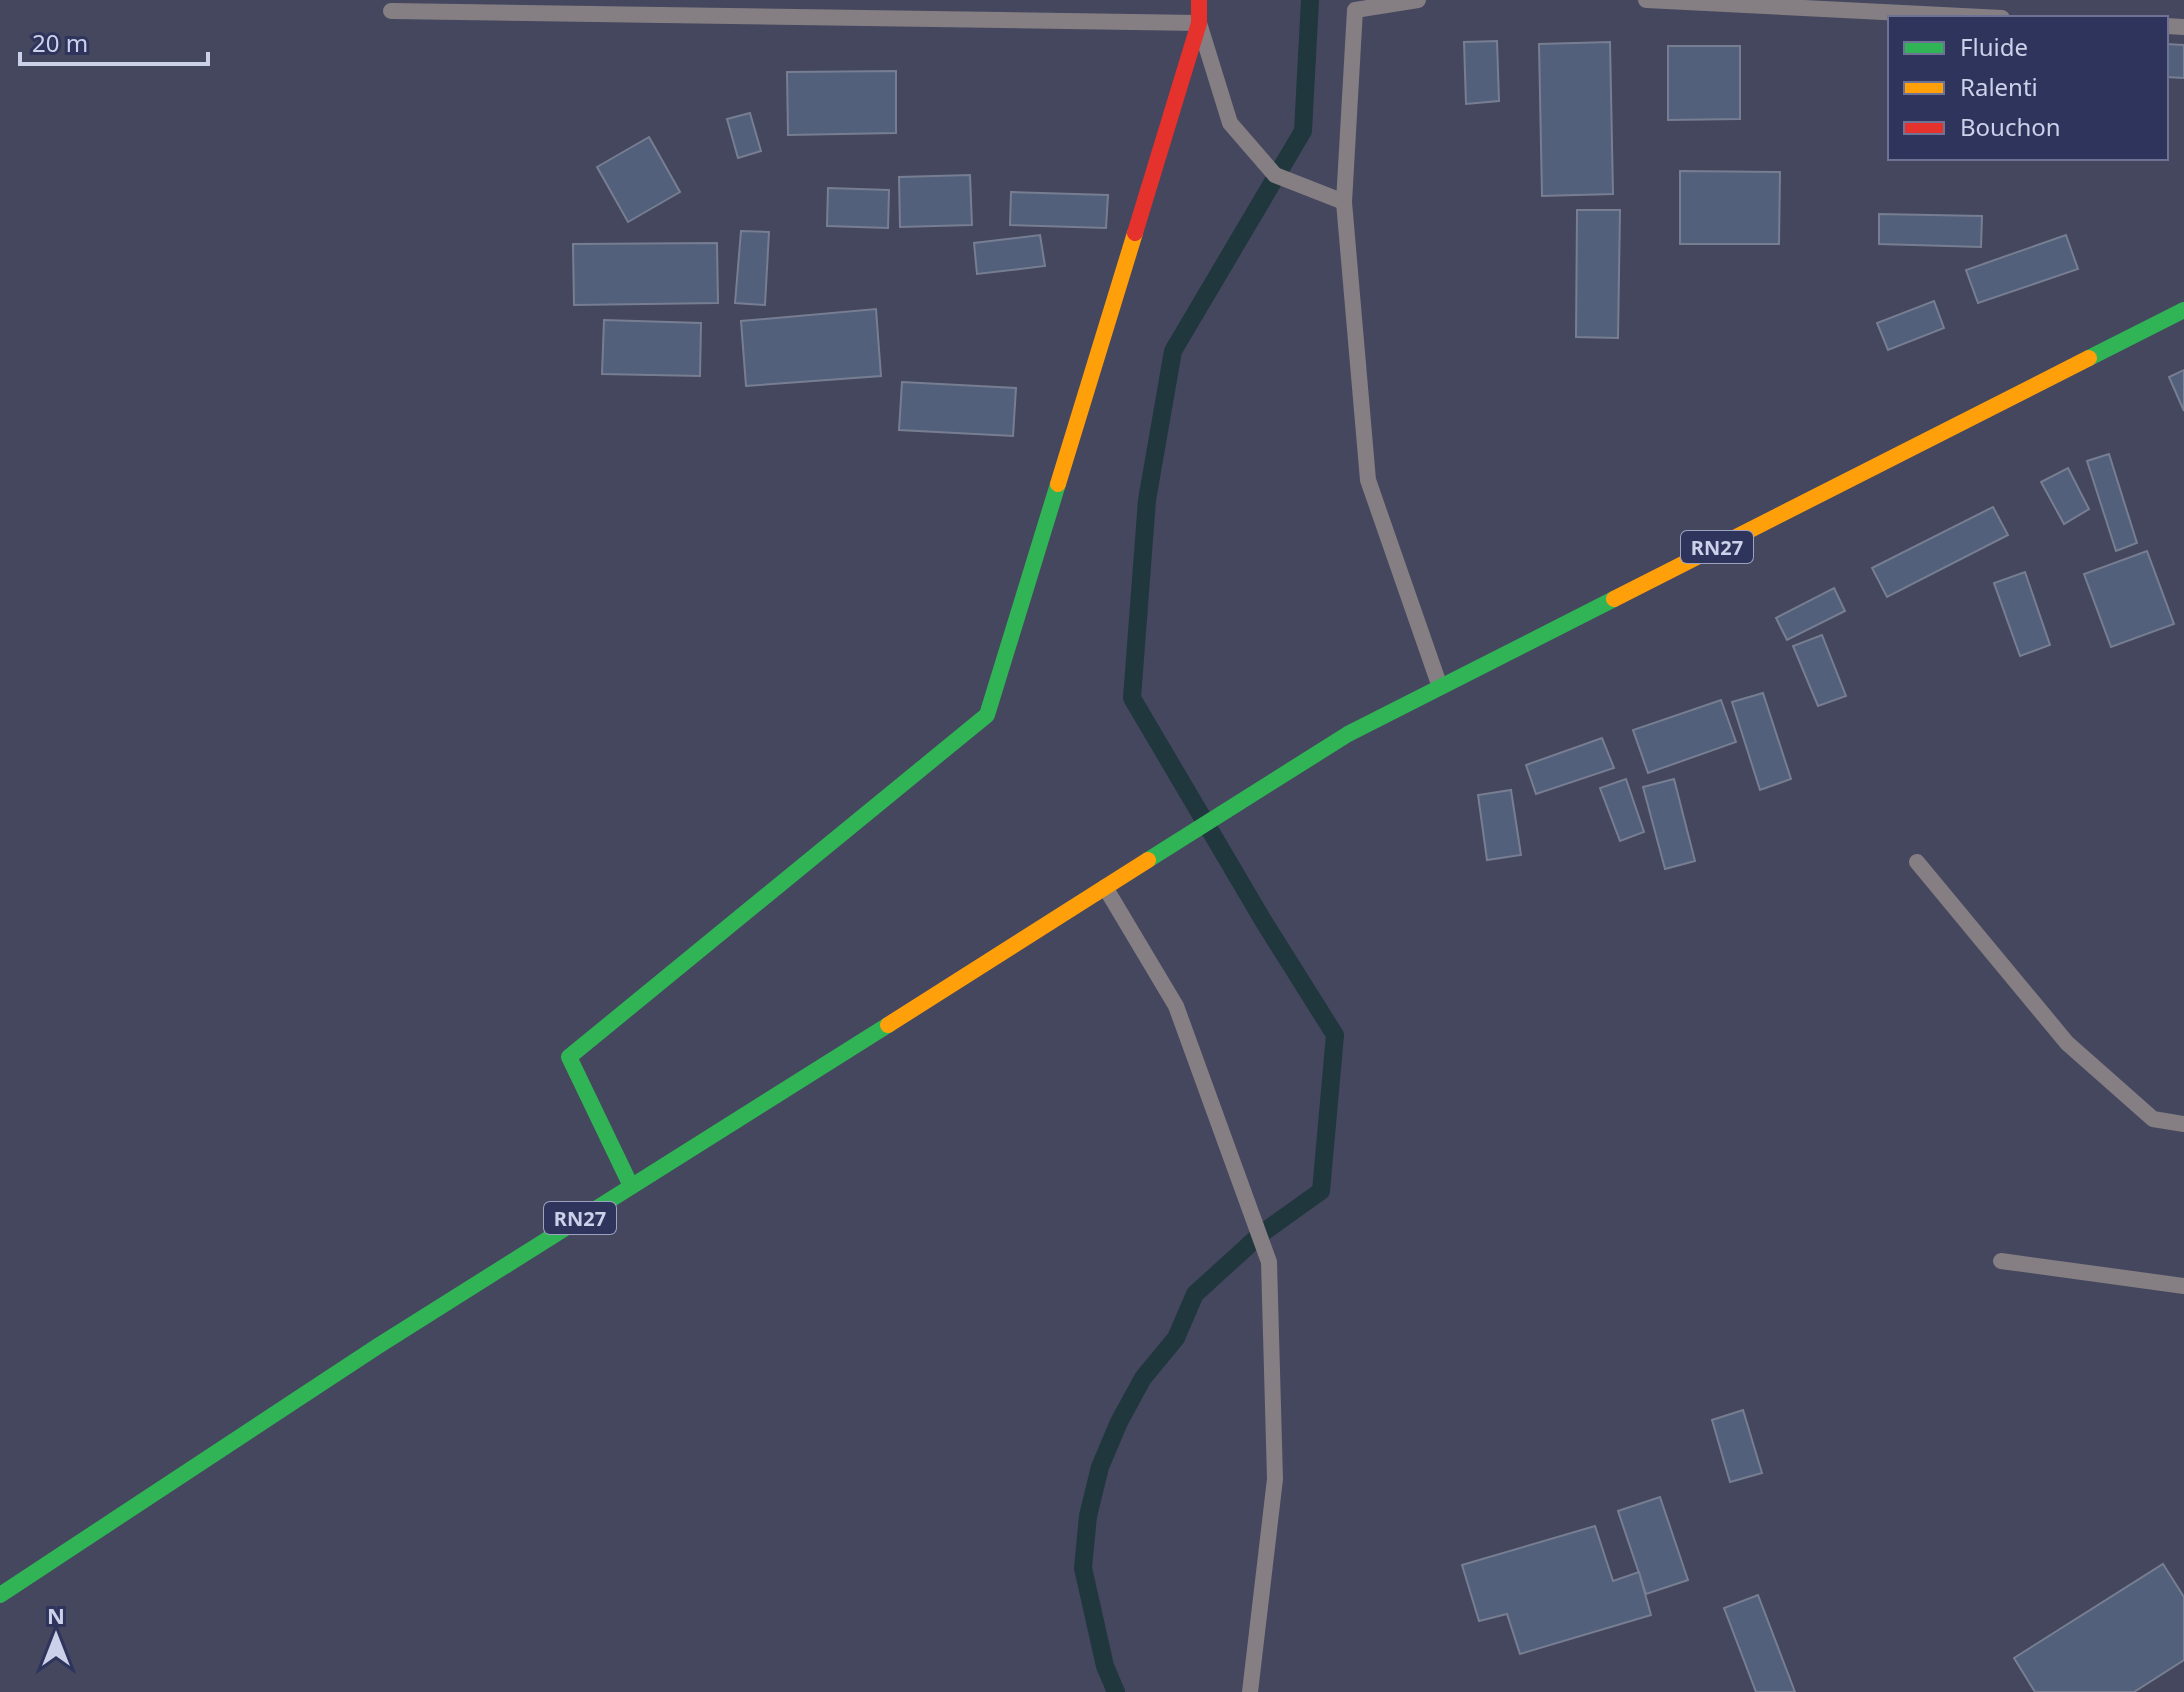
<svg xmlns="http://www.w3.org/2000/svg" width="2184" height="1692" font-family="'Noto Sans',sans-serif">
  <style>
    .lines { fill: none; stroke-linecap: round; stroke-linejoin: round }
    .stream { stroke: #21373e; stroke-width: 18 }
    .building { fill: #52607c; stroke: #777e91; stroke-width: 2 }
    .street { stroke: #857e83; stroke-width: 16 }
    .fast { stroke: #30b455; stroke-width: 16 }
    .slow { stroke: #ff9f0a; stroke-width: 16 }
    .jam { stroke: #e5322d; stroke-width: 16 }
    .labels { text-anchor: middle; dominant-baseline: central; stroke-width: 6; stroke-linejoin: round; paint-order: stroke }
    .shield { fill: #2f345d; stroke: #9da2c0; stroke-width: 2 }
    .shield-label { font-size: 20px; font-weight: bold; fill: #ccd1ea }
  </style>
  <rect width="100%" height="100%" fill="#44475e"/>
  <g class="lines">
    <polyline class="stream" points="1116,1692 1105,1666 1083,1568 1088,1516 1100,1467 1119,1422 1143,1378 1176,1338 1195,1294 1261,1234 1321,1191 1335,1035 1264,922 1132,698 1147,500 1173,351 1303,131 1310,0"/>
  </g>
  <g class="building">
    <polygon points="1497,41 1499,101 1466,104 1464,42"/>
    <polygon points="1610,42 1613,194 1542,196 1539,44"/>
    <polygon points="2166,44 2184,45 2184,78 2166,77"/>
    <polygon points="1668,46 1740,46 1740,119 1668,120"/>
    <polygon points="896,71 896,133 788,135 787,72"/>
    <polygon points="750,113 761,151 738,158 727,119"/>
    <polygon points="649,137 680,192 628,222 597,167"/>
    <polygon points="1680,171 1780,172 1779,244 1680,244"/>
    <polygon points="970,175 972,225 900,227 899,177"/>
    <polygon points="828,188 889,190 888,228 827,226"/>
    <polygon points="1011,192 1108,195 1106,228 1010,225"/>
    <polygon points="1577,210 1620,210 1618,338 1576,337"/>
    <polygon points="1879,214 1982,216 1981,247 1879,244"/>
    <polygon points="741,231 769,232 765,305 735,303"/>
    <polygon points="1040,235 1045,266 977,274 974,243"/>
    <polygon points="2066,235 2078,269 1978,303 1966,270"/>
    <polygon points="717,243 718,303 574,305 573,244"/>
    <polygon points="1934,301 1944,328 1888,350 1877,323"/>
    <polygon points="876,309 881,376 746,386 741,321"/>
    <polygon points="604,320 701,323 700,376 602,374"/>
    <polygon points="2184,370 2184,411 2169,377"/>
    <polygon points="902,382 1016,388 1013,436 899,430"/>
    <polygon points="2109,454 2137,543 2116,551 2087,461"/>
    <polygon points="2068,468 2089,509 2064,524 2041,482"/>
    <polygon points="1993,507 2008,535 1887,597 1872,568"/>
    <polygon points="2147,551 2174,624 2111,647 2084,574"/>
    <polygon points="2025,572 2050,645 2020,656 1994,583"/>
    <polygon points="1834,588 1845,611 1787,640 1776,618"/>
    <polygon points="1822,635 1846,696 1818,706 1793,646"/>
    <polygon points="1763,693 1791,779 1760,790 1732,702"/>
    <polygon points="1721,700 1736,742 1648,773 1633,730"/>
    <polygon points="1602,738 1614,768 1536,794 1526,765"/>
    <polygon points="1626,779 1644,832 1620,841 1600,788"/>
    <polygon points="1674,779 1695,861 1665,869 1643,787"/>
    <polygon points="1511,790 1521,855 1487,860 1478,795"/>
    <polygon points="1743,1410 1762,1473 1730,1482 1712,1420"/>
    <polygon points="1660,1497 1688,1580 1646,1594 1618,1511"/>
    <polygon points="1595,1526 1613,1581 1639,1572 1651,1615 1520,1654 1507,1614 1479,1621 1462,1565"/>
    <polygon points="2163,1564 2184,1597 2184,1660 2134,1692 2035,1692 2014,1658"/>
    <polygon points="1758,1595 1795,1692 1756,1692 1724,1608"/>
  </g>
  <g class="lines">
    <g class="street">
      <polyline points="1418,0 1355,10 1344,202 1368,480 1440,687"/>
      <polyline points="1646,0 2002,18"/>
      <polyline points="391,11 1199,23 1230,123 1275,175 1344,202"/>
      <polyline points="2166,26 2184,27"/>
      <polyline points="1917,862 2067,1043 2153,1119 2184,1124"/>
      <polyline points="1105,887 1176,1006 1269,1262 1275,1479 1250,1692"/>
      <polyline points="2001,1261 2184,1286"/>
    </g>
    <g class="fast">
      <polyline points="2089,358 2184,310"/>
      <polyline points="1148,860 1348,734 1614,599"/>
      <polyline points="631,1186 569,1057 987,715 1058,484"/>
      <polyline points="0,1595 378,1346 888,1025"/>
    </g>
    <g class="slow">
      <polyline points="1058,484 1135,233"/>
      <polyline points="1614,599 2089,358"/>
      <polyline points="888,1025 1148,860"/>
    </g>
    <polyline class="jam" points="1135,233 1199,23 1199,0"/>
  </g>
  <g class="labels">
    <g class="shield">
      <rect x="1681" y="531" width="72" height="32" rx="6"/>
      <rect x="544" y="1202" width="72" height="32" rx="6"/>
    </g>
    <g class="shield-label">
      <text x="1717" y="547">RN27</text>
      <text x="580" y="1218">RN27</text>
    </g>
  </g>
  <rect x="1888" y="16" width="280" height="144" fill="#2f345d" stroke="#6e7395" stroke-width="2"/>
  <rect x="1904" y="42" width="40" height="12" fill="#30b455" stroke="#6e7395" stroke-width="2"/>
  <text x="1960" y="56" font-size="24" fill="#ccd1ea">Fluide</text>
  <rect x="1904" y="82" width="40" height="12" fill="#ff9f0a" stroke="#6e7395" stroke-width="2"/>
  <text x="1960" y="96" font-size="24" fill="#ccd1ea">Ralenti</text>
  <rect x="1904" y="122" width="40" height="12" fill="#e5322d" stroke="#6e7395" stroke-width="2"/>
  <text x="1960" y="136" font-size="24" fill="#ccd1ea">Bouchon</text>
  <g transform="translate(56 1636)" stroke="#2f345d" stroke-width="6" paint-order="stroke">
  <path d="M0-6L14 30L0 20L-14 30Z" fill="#ccd1ea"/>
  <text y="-12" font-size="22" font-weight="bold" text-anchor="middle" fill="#ccd1ea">N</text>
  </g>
  <path d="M20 52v12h188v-12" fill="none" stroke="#ccd1ea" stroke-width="4"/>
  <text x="32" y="52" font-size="24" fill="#ccd1ea" stroke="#2f345d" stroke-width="6" paint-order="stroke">20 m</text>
</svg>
